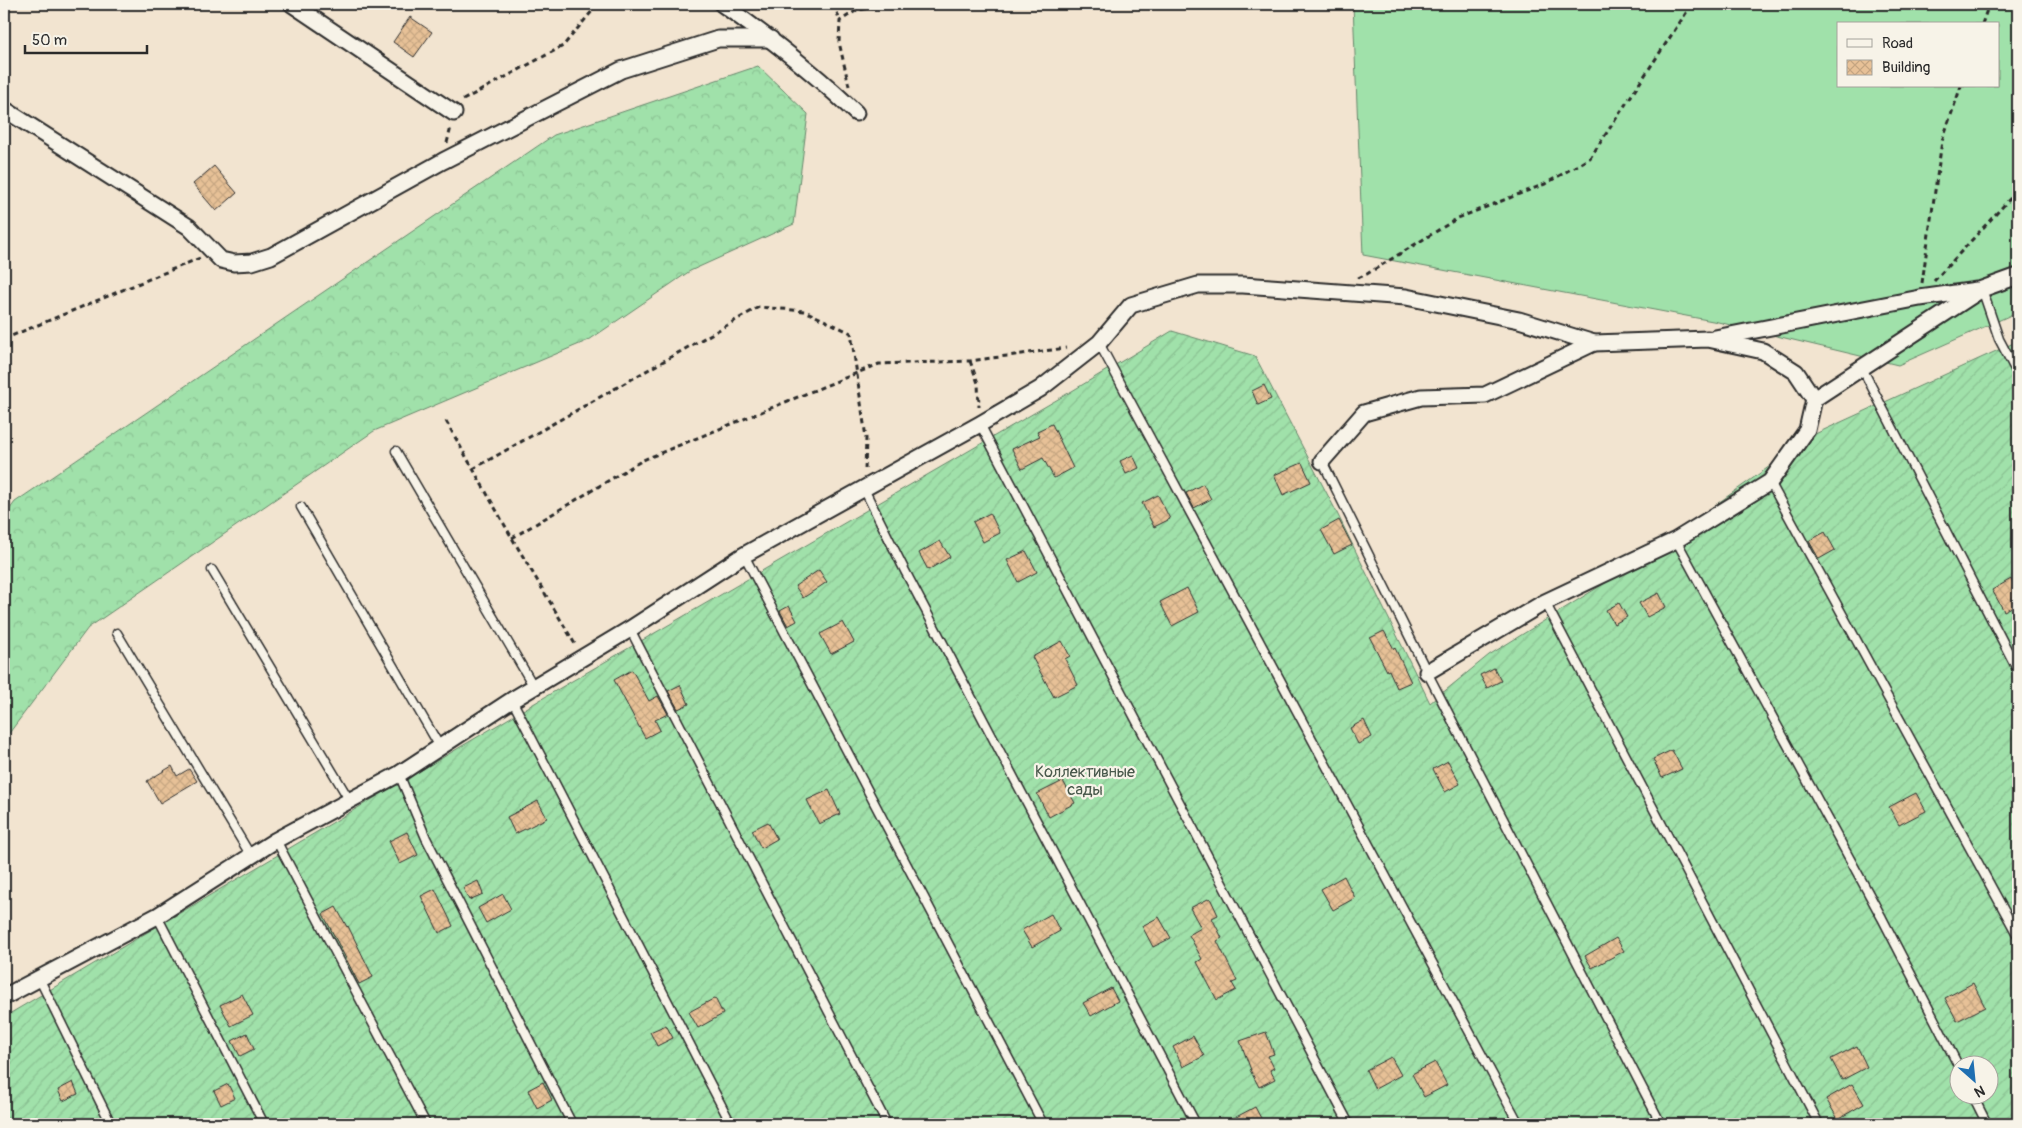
<svg xmlns="http://www.w3.org/2000/svg" width="2022" height="1128" font-family="Pangolin,sans-serif">
  <style>
    .grass { fill: #a0e1aa; stroke: #66866a; fill-rule: evenodd }
    .forest { fill: url(#forest-crowns); stroke: #66866a }
    .garden { fill: url(#garden-furrows); stroke: #66866a; fill-rule: evenodd }
    .building { fill: url(#building-cross-hatch); stroke: #2b2b2b }
    .lines { fill: none; stroke-linecap: round; stroke-linejoin: round }
    .lane-casing { stroke: #2b2b2b; stroke-width: 11 }
    .street-casing { stroke: #2b2b2b; stroke-width: 19 }
    .path { stroke: #2b2b2b; stroke-width: 3; stroke-dasharray: 5 4; stroke-linecap: butt }
    .lane { stroke: #f7f3e8; stroke-width: 8 }
    .street { stroke: #f7f3e8; stroke-width: 15 }
    .labels { text-anchor: middle; dominant-baseline: central; stroke-width: 4.5; stroke-linejoin: round; paint-order: stroke }
    .park-label { font-size: 16px; fill: #48584b; stroke: #f7f3e8 }
  </style>
  <defs>
    <pattern id="forest-crowns" width="20" height="18" patternUnits="userSpaceOnUse" patternTransform="scale(1.25)"><rect width="20" height="18" fill="#a0e1aa"/><path d="M2 6a3 3 0 1 1 6 0M12 15a3 3 0 1 1 6 0" fill="none" stroke="#8ac192"/></pattern>
    <pattern id="garden-furrows" width="10" height="10" patternUnits="userSpaceOnUse" patternTransform="scale(1.25)"><rect width="10" height="10" fill="#a0e1aa"/><path d="M-1 1l2-2M0 10L10 0M9 11l2-2" fill="none" stroke="#8ac192"/></pattern>
    <pattern id="building-cross-hatch" width="8" height="8" patternUnits="userSpaceOnUse" patternTransform="scale(1.25)"><rect width="8" height="8" fill="#e7c197"/><path d="M0 0l8 8M0 8l8-8" fill="none" stroke="#c6a682"/></pattern>
  </defs>
  <rect width="100%" height="100%" fill="#f2e4d0"/>
  <filter id="ink" filterUnits="userSpaceOnUse"><feTurbulence type="fractalNoise" baseFrequency=".02" numOctaves="2"/><feDisplacementMap in="SourceGraphic" scale="10" xChannelSelector="R" yChannelSelector="G"/><feConvolveMatrix kernelMatrix="1 2 1 2 8 2 1 2 1" color-interpolation-filters="sRGB"/></filter>
  <g filter="url(#ink)">
    <path class="grass" d="M1353 4H2018V312L1898 365 1718 322 1363 255ZM1838 24H1998V86H1838Z"/>
    <polygon class="forest" points="758,66 808,114 794,224 690,271 589,340 374,431 88,628 4,740 4,517 15,502 554,135"/>
    <path class="garden" d="M1172 331 1255 356 1335 509 1430 703 1489 655 1610 580 1815 434 2018 341V1124H4V1017L572 681 1072 391ZM1960 1066H1990V1096H1960Z"/>
    <g class="building">
      <polygon points="410,17 432,32 414,57 393,42"/>
      <polygon points="214,166 237,193 216,211 193,184"/>
      <polygon points="1264,385 1271,399 1258,405 1252,391"/>
      <polygon points="1052,424 1073,468 1054,478 1043,458 1022,469 1012,449 1040,436 1037,431"/>
      <polygon points="1133,455 1139,468 1126,474 1120,461"/>
      <polygon points="1302,463 1311,482 1283,495 1274,475"/>
      <polygon points="1203,484 1211,499 1194,508 1186,493"/>
      <polygon points="1158,495 1170,519 1154,527 1142,503"/>
      <polygon points="990,513 1000,533 983,542 973,522"/>
      <polygon points="1339,520 1352,545 1334,554 1321,530"/>
      <polygon points="1825,532 1835,550 1819,559 1809,541"/>
      <polygon points="940,541 950,557 928,570 919,553"/>
      <polygon points="1026,551 1037,572 1018,582 1007,560"/>
      <polygon points="819,570 827,582 803,598 795,586"/>
      <polygon points="2011,579 2018,592 2018,604 2004,611 1992,590"/>
      <polygon points="1187,588 1199,612 1172,626 1160,602"/>
      <polygon points="1659,593 1666,607 1647,617 1639,603"/>
      <polygon points="1619,603 1627,617 1614,624 1606,610"/>
      <polygon points="789,606 797,621 788,626 780,611"/>
      <polygon points="843,622 854,642 831,654 820,634"/>
      <polygon points="1384,631 1394,649 1395,648 1411,682 1397,688 1389,670 1387,671 1370,638"/>
      <polygon points="1062,641 1070,656 1065,659 1078,685 1054,697 1032,657"/>
      <polygon points="1494,668 1501,681 1487,688 1480,675"/>
      <polygon points="632,670 649,701 658,696 668,714 655,720 660,730 645,738 614,680"/>
      <polygon points="680,685 689,704 678,709 668,691"/>
      <polygon points="1364,720 1372,737 1358,744 1350,728"/>
      <polygon points="1672,750 1682,769 1662,778 1653,759"/>
      <polygon points="1448,761 1460,784 1445,792 1433,769"/>
      <polygon points="172,766 177,776 189,769 197,781 160,803 147,781"/>
      <polygon points="1063,781 1075,803 1049,817 1037,794"/>
      <polygon points="829,790 840,814 819,824 807,800"/>
      <polygon points="1916,793 1926,811 1899,825 1889,807"/>
      <polygon points="538,801 547,818 515,834 507,817"/>
      <polygon points="768,822 777,839 761,848 752,830"/>
      <polygon points="407,832 418,855 400,864 389,841"/>
      <polygon points="1344,876 1355,898 1333,910 1321,889"/>
      <polygon points="478,881 483,894 469,900 463,888"/>
      <polygon points="435,889 453,926 439,933 421,896"/>
      <polygon points="503,894 511,909 486,923 478,908"/>
      <polygon points="1210,898 1218,915 1212,918 1222,938 1217,941 1237,981 1232,983 1236,990 1217,1000 1197,962 1202,959 1189,935 1201,928 1190,908"/>
      <polygon points="336,907 347,927 348,926 373,977 359,984 323,914"/>
      <polygon points="1051,914 1060,931 1032,947 1022,930"/>
      <polygon points="1159,917 1171,938 1153,947 1142,926"/>
      <polygon points="1616,938 1624,951 1592,968 1585,956"/>
      <polygon points="1973,983 1985,1007 1957,1021 1945,998"/>
      <polygon points="1111,988 1118,1001 1091,1016 1083,1003"/>
      <polygon points="242,994 253,1015 231,1026 220,1005"/>
      <polygon points="715,998 723,1014 698,1028 689,1012"/>
      <polygon points="666,1025 673,1038 657,1046 650,1032"/>
      <polygon points="1266,1032 1274,1054 1268,1056 1274,1068 1270,1070 1275,1079 1259,1087 1250,1070 1251,1070 1240,1041"/>
      <polygon points="247,1033 254,1049 240,1056 232,1041"/>
      <polygon points="1193,1036 1204,1056 1183,1067 1173,1047"/>
      <polygon points="1857,1046 1867,1067 1842,1080 1831,1059"/>
      <polygon points="1391,1057 1401,1075 1375,1089 1366,1070"/>
      <polygon points="1435,1062 1447,1085 1424,1097 1412,1074"/>
      <polygon points="73,1082 78,1094 63,1101 58,1090"/>
      <polygon points="543,1082 552,1100 537,1108 528,1090"/>
      <polygon points="228,1084 235,1098 221,1105 214,1091"/>
      <polygon points="1852,1084 1864,1104 1838,1119 1826,1099"/>
      <polygon points="1255,1107 1264,1124 1223,1124"/>
    </g>
    <g class="lines">
      <g class="lane-casing">
        <g id="lane">
          <polyline points="1982,289 1999,339 2018,375"/>
          <polyline points="1099,343 1519,1124"/>
          <polyline points="1862,368 2018,671"/>
          <polyline points="980,424 1349,1124"/>
          <polyline points="396,451 534,687"/>
          <polyline points="1322,461 1427,672 1661,1124"/>
          <polyline points="1770,482 2018,936"/>
          <polyline points="864,489 905,571 1196,1124"/>
          <polyline points="301,507 440,747"/>
          <polyline points="1676,540 1882,918 1960,1069"/>
          <polyline points="744,555 1043,1124"/>
          <polyline points="212,570 350,801"/>
          <polyline points="1545,602 1819,1124"/>
          <polyline points="630,629 887,1124"/>
          <polyline points="117,633 251,856"/>
          <polyline points="512,700 731,1124"/>
          <polyline points="399,774 426,838 572,1124"/>
          <polyline points="276,840 426,1124"/>
          <polyline points="157,916 264,1124"/>
          <polyline points="39,978 111,1124"/>
          <polyline points="1973,1096 1987,1124"/>
        </g>
      </g>
      <g class="street-casing">
        <g id="street">
          <polyline points="292,4 454,113"/>
          <path d="M722 4C770 38 814 72 856 113"/>
          <polyline points="4,109 189,227 221,260 234,263 252,262 271,256 443,161 621,70 718,39 771,39"/>
          <polyline points="1715,338 1920,298 1977,290"/>
          <polyline points="1322,461 1364,413 1421,397 1485,395 1594,343"/>
          <polyline points="1427,672 1545,602 1676,540 1770,482 1807,430 1814,399 1982,289 2018,276"/>
          <polyline points="4,997 157,916 276,840 399,774 512,700 630,629 744,555 980,424 1040,389 1099,343 1131,305 1198,285 1243,285 1406,297 1519,320 1594,343 1708,339 1763,351 1796,372 1814,399"/>
        </g>
      </g>
      <g class="path">
        <polyline points="834,4 840,21"/>
        <polyline points="900,4 912,6 916,4"/>
        <polyline points="1982,24 1989,4"/>
        <polyline points="849,86 839,42 840,21 857,10 897,4"/>
        <polyline points="463,100 563,46 598,4"/>
        <polyline points="447,143 451,127"/>
        <polyline points="1358,278 1367,274 1458,218 1545,184 1590,158 1692,4"/>
        <polyline points="1934,281 2018,190"/>
        <polyline points="1922,283 1942,141 1961,86"/>
        <polyline points="4,339 200,258"/>
        <polyline points="970,361 978,383 979,407"/>
        <polyline points="446,421 512,538 575,644"/>
        <polyline points="473,469 759,307 805,311 851,333 866,438 865,471"/>
        <polyline points="512,538 643,460 879,364 970,361 1066,348"/>
      </g>
      <use href="#lane" class="lane"/>
      <use href="#street" class="street"/>
    </g>
  </g>
  <g class="labels">
    <g class="park-label">
      <text x="1085" y="772">Коллективные<tspan x="1085" dy="18">сады</tspan></text>
    </g>
  </g>
  <rect width="2022" height="1128" fill="none" stroke="#f7f3e8" stroke-width="20"/>
  <rect x="10" y="10" width="2002" height="1108" fill="none" stroke="#2b2b2b" stroke-width="2" filter="url(#ink)"/>
  <rect x="1837" y="22" width="162" height="65" fill="#f7f3e8" stroke="#a5a39c"/>
  <rect x="1847" y="39" width="25" height="8" fill="#f7f3e8" stroke="#a5a39c"/>
  <text x="1882" y="48" font-size="15" fill="#2b2b2b">Road</text>
  <rect x="1847" y="60" width="25" height="15" fill="url(#building-cross-hatch)" stroke="#a5a39c"/>
  <text x="1882" y="72" font-size="15" fill="#2b2b2b">Building</text>
  <g transform="translate(1974 1080) rotate(153)"><circle r="24" fill="#f7f3e8" stroke="#a5a39c"/>
  <path d="M0-4L9 19L0 12L-9 19Z" fill="#1f6fb2"/>
  <text y="-8" font-size="14" font-weight="bold" text-anchor="middle" fill="#2b2b2b">N</text>
  </g>
  <path d="M25 45v8h122v-8" fill="none" stroke="#2b2b2b" stroke-width="2.5"/>
  <text x="32" y="45" font-size="15" fill="#2b2b2b" stroke="#f7f3e8" stroke-width="4" paint-order="stroke">50 m</text>
</svg>
